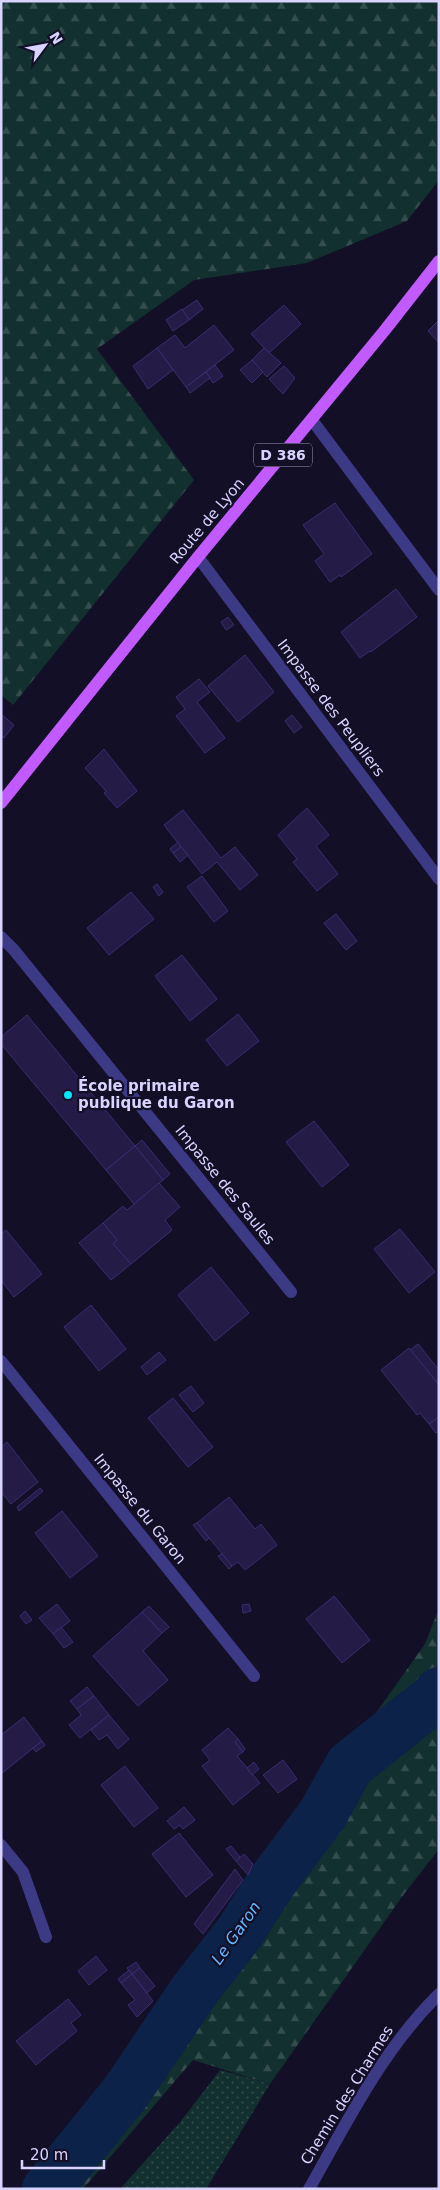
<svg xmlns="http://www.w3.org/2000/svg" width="440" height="2190" font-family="'DejaVu Sans',sans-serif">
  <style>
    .grass { fill: url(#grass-dots) }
    .forest { fill: url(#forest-firs) }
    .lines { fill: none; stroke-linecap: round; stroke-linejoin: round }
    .river { stroke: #0c2248; stroke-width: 50 }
    .building { fill: #241b47; stroke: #3b2d73 }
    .minor { stroke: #3d3a85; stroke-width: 12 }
    .major { stroke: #c25bff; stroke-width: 12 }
    .poi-dot { fill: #00e5ff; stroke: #130f26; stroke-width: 2 }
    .labels { text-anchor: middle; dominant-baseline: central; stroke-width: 4.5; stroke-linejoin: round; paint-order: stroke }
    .shield { fill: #130f26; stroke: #9e99be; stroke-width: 1 }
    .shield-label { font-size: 14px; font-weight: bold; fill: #d9d4ff }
    .street-label { font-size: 15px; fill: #d9d4ff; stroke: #130f26 }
    .poi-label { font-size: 15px; font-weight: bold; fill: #d9d4ff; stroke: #130f26; text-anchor: start }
    .water-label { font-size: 16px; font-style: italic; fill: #62b6ff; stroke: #130f26 }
  </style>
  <defs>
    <pattern id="grass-dots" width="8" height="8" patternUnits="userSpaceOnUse" patternTransform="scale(1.25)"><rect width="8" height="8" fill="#12302f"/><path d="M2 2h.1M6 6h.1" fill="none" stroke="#344d4e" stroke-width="1.8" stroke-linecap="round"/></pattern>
    <pattern id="forest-firs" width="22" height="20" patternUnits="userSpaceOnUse" patternTransform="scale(1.25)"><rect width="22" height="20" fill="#12302f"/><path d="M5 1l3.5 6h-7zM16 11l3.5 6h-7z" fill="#344d4e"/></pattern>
  </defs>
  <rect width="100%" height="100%" fill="#130f26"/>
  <polygon class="grass" points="220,2070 270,2084 206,2189 120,2189 181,2121"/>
  <g class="forest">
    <polygon points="1,1 439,1 439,180 407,221 307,263 194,280 97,349 194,480 13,705 1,695"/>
    <polygon points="439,1608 439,1849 404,1894 270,2084 193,2060 83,2189 46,2189 38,2168 326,1783 425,1644"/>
  </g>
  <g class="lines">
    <polyline class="river" points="47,2189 126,2092 194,1991 240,1932 271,1883 322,1815 350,1765 438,1695 439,1692"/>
  </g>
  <g class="building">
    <polygon points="197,300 203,309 189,320 182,310"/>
    <polygon points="284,305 301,324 269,353 251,334"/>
    <polygon points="182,309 189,320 173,331 166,320"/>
    <polygon points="439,320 439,343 428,331"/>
    <polygon points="214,325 234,350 186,387 157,348 175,335 185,348"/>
    <polygon points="157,348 173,370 148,389 133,366"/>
    <polygon points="264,348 281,363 267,377 252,360"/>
    <polygon points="252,360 263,372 252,383 240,370"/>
    <polygon points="215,365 223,376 213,383 206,372"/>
    <polygon points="284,366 295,378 283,394 269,379"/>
    <polygon points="206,372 210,378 190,393 186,387"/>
    <polygon points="335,503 372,554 341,577 340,575 330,582 315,561 324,554 303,525"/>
    <polygon points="396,589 417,617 371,652 370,651 360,658 341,632"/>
    <polygon points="228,617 234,625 226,630 221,622"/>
    <polygon points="245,655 274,692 238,722 208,686"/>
    <polygon points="199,679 210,692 197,702 225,738 205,753 176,716 185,709 176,697"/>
    <polygon points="1,714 14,725 4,738 1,736"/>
    <polygon points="292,715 302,727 294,733 285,721"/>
    <polygon points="104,749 137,791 117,808 104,793 106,791 85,768"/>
    <polygon points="307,808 329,835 316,846 338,874 317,891 293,862 297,859 278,835"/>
    <polygon points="183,810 221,858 235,847 258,875 240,890 217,862 202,874 164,825"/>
    <polygon points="178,842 181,847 173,853 170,849"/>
    <polygon points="181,847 188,855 180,862 173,853"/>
    <polygon points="202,876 228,911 214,922 187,887"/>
    <polygon points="157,884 163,892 159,896 153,887"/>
    <polygon points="131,892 154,919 109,955 87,928"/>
    <polygon points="336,914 357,941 346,950 324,923"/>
    <polygon points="182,955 217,999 190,1021 155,976"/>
    <polygon points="238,1014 259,1041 227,1066 206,1040"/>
    <polygon points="27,1015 135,1146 106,1170 1,1044 1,1037"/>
    <polygon points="314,1121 349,1165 322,1187 286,1142"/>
    <polygon points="142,1140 170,1174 163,1180 135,1146"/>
    <polygon points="135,1146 163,1180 134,1204 106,1170"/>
    <polygon points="159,1183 180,1207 165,1220 172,1230 131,1264 113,1244 117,1240 103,1223 123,1206 127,1210"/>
    <polygon points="103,1223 117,1240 113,1244 131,1264 111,1280 79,1243"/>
    <polygon points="400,1229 435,1272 409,1293 374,1249"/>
    <polygon points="6,1230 42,1274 14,1297 1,1280 1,1234"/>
    <polygon points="211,1267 249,1313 215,1341 178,1295"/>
    <polygon points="91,1305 126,1349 99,1371 64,1327"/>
    <polygon points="418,1344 439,1370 439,1385 410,1350"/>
    <polygon points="409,1348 439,1385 439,1417 429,1424 420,1413 417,1415 381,1370"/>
    <polygon points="159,1352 166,1360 147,1375 141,1367"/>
    <polygon points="191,1386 204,1403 193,1412 179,1395"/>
    <polygon points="173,1398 213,1447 188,1467 148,1418"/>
    <polygon points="439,1417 439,1431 436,1433 429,1424"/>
    <polygon points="7,1442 38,1482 11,1504 1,1492 1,1447"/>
    <polygon points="40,1488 43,1491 19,1511 17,1507"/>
    <polygon points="229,1497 255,1529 261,1524 277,1545 245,1570 238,1562 232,1566 197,1523"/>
    <polygon points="62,1511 98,1556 70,1578 35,1533"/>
    <polygon points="197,1523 209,1538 206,1541 193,1525"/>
    <polygon points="222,1554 232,1566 229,1569 218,1556"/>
    <polygon points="334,1596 370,1640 342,1663 306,1619"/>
    <polygon points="57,1604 70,1621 53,1634 39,1618"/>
    <polygon points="249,1604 251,1611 243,1613 242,1605"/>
    <polygon points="149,1606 169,1627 162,1633 142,1612"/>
    <polygon points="25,1611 32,1620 26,1624 20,1616"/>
    <polygon points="142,1612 162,1633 143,1651 168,1680 138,1706 93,1656"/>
    <polygon points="61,1627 73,1642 64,1648 53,1634"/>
    <polygon points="87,1687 94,1696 77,1709 70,1701"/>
    <polygon points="94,1696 109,1715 80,1738 69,1725 81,1715 77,1709"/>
    <polygon points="109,1715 129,1739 118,1749 107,1735 99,1740 91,1730"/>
    <polygon points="24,1717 42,1741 1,1774 1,1735"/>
    <polygon points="228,1728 238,1739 235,1742 243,1752 237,1756 260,1783 233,1805 202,1766 210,1760 202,1750"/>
    <polygon points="238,1739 245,1749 243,1752 235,1742"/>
    <polygon points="42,1741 45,1745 36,1752 33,1748"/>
    <polygon points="283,1760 297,1779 278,1793 263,1775"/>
    <polygon points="254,1762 259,1769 252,1775 247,1768"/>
    <polygon points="125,1766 158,1808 134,1827 101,1785"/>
    <polygon points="184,1807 195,1820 183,1829 180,1825 174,1829 167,1821"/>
    <polygon points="179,1833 213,1875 186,1897 152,1854"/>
    <polygon points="231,1846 240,1857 236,1861 226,1849"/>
    <polygon points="244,1854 253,1864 248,1875 236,1861"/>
    <polygon points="235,1869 243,1880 203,1934 194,1924"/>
    <polygon points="96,1956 107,1970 89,1985 78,1971"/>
    <polygon points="136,1962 140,1968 132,1974 127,1968"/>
    <polygon points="140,1968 155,1986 147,1993 132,1974"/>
    <polygon points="129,1970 132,1974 121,1983 118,1979"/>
    <polygon points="132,1974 153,2001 137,2017 128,2005 135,2000 121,1983"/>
    <polygon points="68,1999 81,2015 71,2023 77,2031 36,2065 16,2041"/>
  </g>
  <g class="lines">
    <g class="minor">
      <polyline points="312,420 439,590"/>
      <polyline points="198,557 439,879"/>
      <polyline points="1,937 14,950 291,1292"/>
      <polyline points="1,1361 254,1676"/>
      <polyline points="1,1845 23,1872 46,1937"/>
      <path d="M309 2189C347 2122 383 2049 439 1994"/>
    </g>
    <polyline class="major" points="1,803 198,557 385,330 439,261"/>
  </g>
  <circle class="poi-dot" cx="68" cy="1095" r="5"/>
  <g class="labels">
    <rect class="shield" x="254" y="443.5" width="58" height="23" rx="4"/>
    <g class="shield-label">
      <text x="283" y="455">D 386</text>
    </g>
    <g class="street-label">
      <text transform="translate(207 521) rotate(-50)">Route de Lyon</text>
      <text transform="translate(331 708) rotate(53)">Impasse des Peupliers</text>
      <text transform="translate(225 1185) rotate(51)">Impasse des Saules</text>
      <text transform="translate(140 1509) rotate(51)">Impasse du Garon</text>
      <text transform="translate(347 2095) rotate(-58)">Chemin des Charmes</text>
    </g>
    <g class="poi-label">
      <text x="78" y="1086">École primaire<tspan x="78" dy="17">publique du Garon</tspan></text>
    </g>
    <g class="water-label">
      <text transform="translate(236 1933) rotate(-55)">Le Garon</text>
    </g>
  </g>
  <rect width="440" height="2190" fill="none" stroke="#d9d4ff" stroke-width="5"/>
  <g transform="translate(45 45) rotate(58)" stroke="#130f26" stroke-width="4" paint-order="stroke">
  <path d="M0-4L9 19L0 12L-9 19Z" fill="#d9d4ff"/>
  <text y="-8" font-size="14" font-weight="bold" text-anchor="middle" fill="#d9d4ff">N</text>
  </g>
  <path d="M22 2160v8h82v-8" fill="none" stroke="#d9d4ff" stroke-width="2.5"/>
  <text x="30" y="2160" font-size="15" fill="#d9d4ff" stroke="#130f26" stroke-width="4" paint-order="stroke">20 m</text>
</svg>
